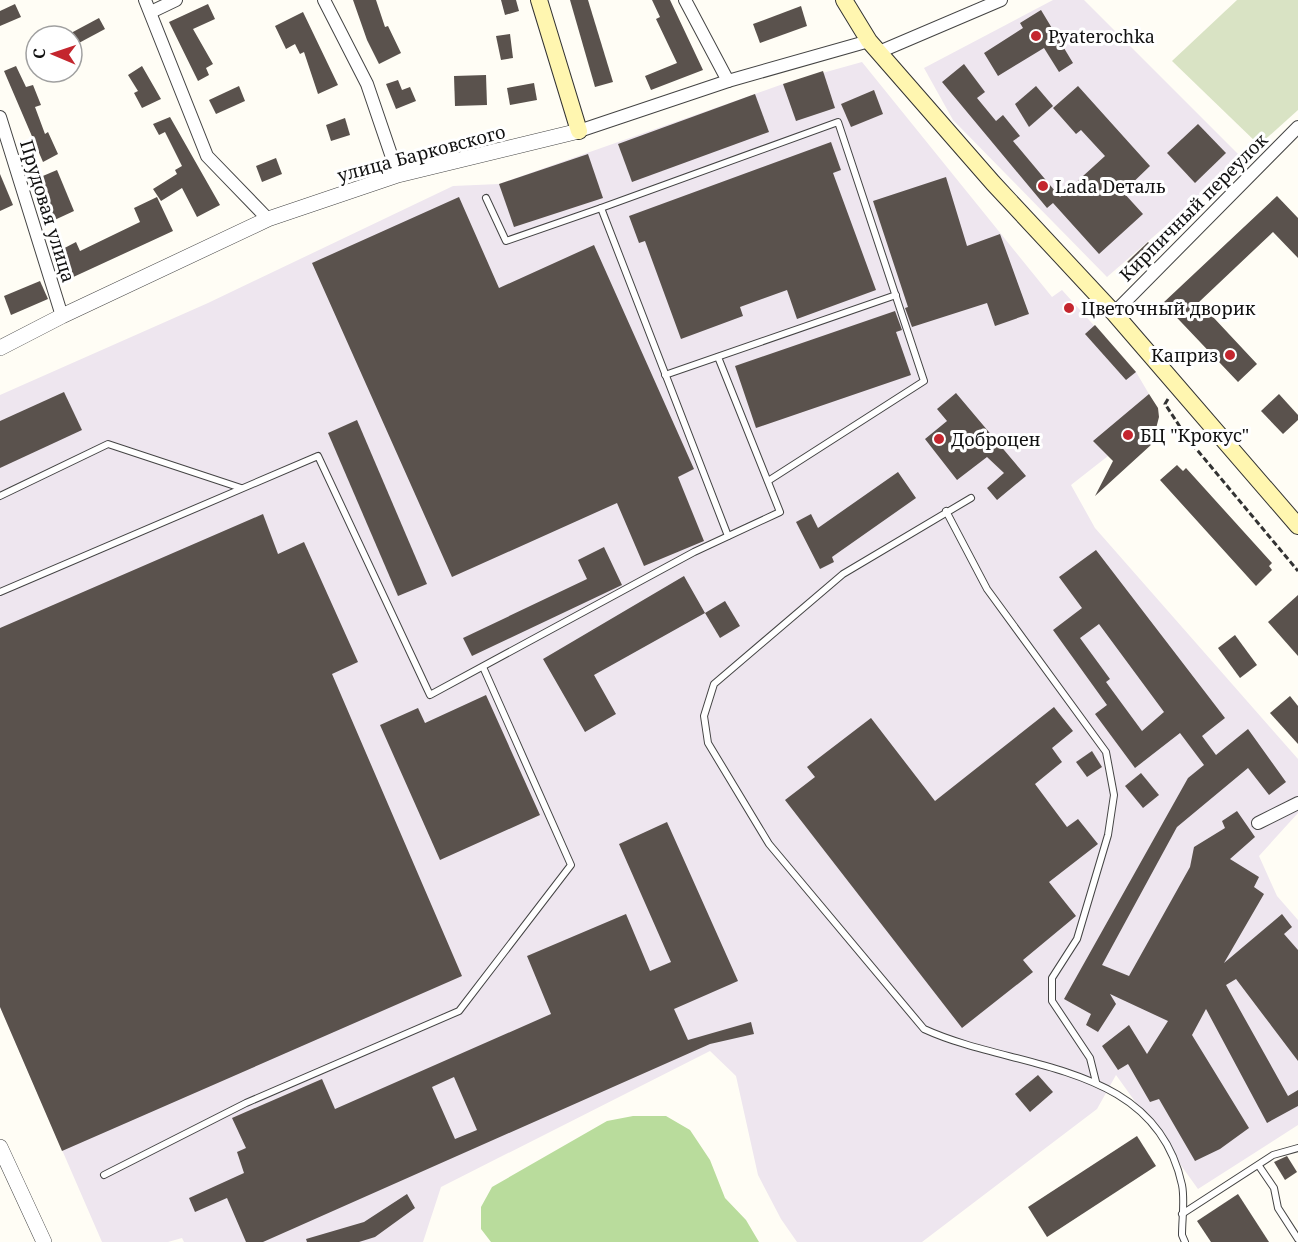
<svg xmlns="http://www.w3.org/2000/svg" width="1298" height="1242" font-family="'Noto Serif',serif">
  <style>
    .industrial { fill: #eee6ef }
    .forest { fill: #b9dc9c }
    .cemetery { fill: #d9e3c4 }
    .building { fill: #5a524d; fill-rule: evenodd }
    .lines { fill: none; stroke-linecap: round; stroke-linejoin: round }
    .service-casing { stroke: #444; stroke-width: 8 }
    .minor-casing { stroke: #444; stroke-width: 14 }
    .tertiary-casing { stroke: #444; stroke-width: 16 }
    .secondary-casing { stroke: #333; stroke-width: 18 }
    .path { stroke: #333; stroke-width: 3; stroke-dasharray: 6 3; stroke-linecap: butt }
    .service { stroke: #fff; stroke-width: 6 }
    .minor { stroke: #fff; stroke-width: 12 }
    .tertiary { stroke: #fff; stroke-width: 15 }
    .secondary { stroke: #fff6b0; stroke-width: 16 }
    .poi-dot { fill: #c4262e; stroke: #fff; stroke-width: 2 }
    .labels { text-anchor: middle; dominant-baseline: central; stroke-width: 6; stroke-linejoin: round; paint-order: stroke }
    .poi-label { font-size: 18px; fill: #111; stroke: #fff; text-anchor: start }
    .street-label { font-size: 18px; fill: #111; stroke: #fff }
  </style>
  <rect width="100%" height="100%" fill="#fffdf5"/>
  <g class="industrial">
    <polygon points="1053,0 1084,0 1243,159 1107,277 953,120 924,68"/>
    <polygon points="862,62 1052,297 1062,290 1136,372 1149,394 1094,441 1108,456 1071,485 1095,528 1298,759 1298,813 1259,856 1277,896 1298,920 1298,1125 1198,1189 1116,1075 1097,1109 922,1242 797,1242 781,1219 758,1175 736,1076 710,1051 441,1187 423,1242 184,1242 182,1238 168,1242 102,1242 0,1007 0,395 208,303 453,186 499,184 783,84"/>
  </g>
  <polygon class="forest" points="633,1116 666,1116 690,1130 710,1160 725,1198 746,1220 759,1242 491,1242 481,1229 481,1207 492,1187 607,1121"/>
  <polygon class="cemetery" points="1237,0 1298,0 1298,110 1259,145 1172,61"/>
  <g class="building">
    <polygon points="353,0 376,0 385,27 388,26 401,53 379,64 367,40"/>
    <polygon points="501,0 516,0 519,11 505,15"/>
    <polygon points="570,0 588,0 613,82 595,87"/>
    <polygon points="652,0 670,0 703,70 651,90 645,76 677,63 656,19 660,17"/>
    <polygon points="15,4 21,17 0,26 0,11"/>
    <polygon points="208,4 215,19 193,29 213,64 206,68 209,75 198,81 169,22"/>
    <polygon points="801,6 807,26 760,43 753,24"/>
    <polygon points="1041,10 1073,63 1059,72 1044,48 998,76 984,53 1023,28 1020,23"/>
    <polygon points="303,12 338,85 318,94 304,52 300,54 295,44 286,49 275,26"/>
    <polygon points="99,18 105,29 77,44 71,33"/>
    <polygon points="510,34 513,58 501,60 496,36"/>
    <polygon points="964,64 985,92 977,98 996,121 1003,115 1020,136 1013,141 1060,197 1105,156 1081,130 1076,134 1053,108 1078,86 1150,166 1123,192 1143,214 1099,254 1053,203 1047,208 942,82"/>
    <polygon points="16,66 26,87 33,85 41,105 35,107 45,134 48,132 58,154 43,162 4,71"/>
    <polygon points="142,66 161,99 142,108 134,93 138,91 128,75"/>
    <polygon points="823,71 835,108 796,121 783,84"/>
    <polygon points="486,75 487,105 455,106 454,76"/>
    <polygon points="398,80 402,90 410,87 416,101 396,109 386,84"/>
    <polygon points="534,83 537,100 510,105 507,88"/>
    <polygon points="239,86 245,101 216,114 209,100"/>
    <polygon points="1036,86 1053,106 1029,127 1015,104"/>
    <polygon points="874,90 883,114 851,127 841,104"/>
    <polygon points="755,94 769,132 632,182 618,144"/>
    <polygon points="170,117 220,205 197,217 182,188 161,201 153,189 177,174 175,170 182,166 165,132 159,135 153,124"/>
    <polygon points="345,118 350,135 331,141 326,125"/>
    <polygon points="1198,124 1226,153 1195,183 1167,153"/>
    <polygon points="831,142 841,170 833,173 876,290 797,319 787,290 740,307 743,316 681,339 645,241 639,243 629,216"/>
    <polygon points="588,154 603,198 514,227 499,184"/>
    <polygon points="276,158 282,174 262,182 256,166"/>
    <polygon points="57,170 74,211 48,223 31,181"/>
    <polygon points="0,174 13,205 0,211"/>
    <polygon points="946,177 967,246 1000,234 1029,314 995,326 987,303 912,327 905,308 908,307 873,201"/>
    <polygon points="1277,196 1298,218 1298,258 1273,232 1199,302 1257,364 1238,382 1163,303"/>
    <polygon points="157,197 173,231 69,279 55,253 76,242 80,251 140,222 134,208"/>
    <polygon points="459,197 499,288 594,245 694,469 678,477 704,541 644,566 617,503 452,577 312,263"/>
    <polygon points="1148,242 1158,253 1136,274 1126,263"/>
    <polygon points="40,281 48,299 11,315 4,296"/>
    <polygon points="895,311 902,330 896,332 911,375 756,428 735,366"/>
    <polygon points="1095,325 1136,372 1126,380 1085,334"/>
    <polygon points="64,392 82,430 0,468 0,421"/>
    <polygon points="956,393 1026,476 997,500 987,488 1004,473 987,457 957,480 925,439 947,421 937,409"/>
    <polygon points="1149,394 1158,408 1159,417 1152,444 1095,496 1113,461 1093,441"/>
    <polygon points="1279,394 1298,415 1298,420 1283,434 1261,411"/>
    <polygon points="357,420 427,584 398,596 328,433"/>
    <polygon points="1177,465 1183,471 1186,468 1272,563 1269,566 1272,570 1256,586 1160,480"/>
    <polygon points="898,472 916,498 832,557 834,562 820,569 796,522 811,514 818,528"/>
    <polygon points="263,514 278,554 304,542 358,662 332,674 462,976 62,1151 0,1007 0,628"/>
    <polygon points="604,547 622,585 472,656 463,638 587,579 578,560"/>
    <path d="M1096 550 1225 718 1202 736 1216 755 1248 729 1286 782 1269 795 1248 768 1177 827 1102 965 1129 976 1190 867 1194 847 1225 828 1222 821 1237 811 1255 837 1230 859 1259 877 1254 887 1264 894 1224 963 1282 914 1292 927 1284 934 1298 950V1061L1236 979 1226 985 1288 1096 1298 1090V1106L1267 1123 1206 1009 1192 1035 1249 1128 1220 1149 1195 1161 1159 1099 1150 1102 1128 1064 1118 1070 1102 1046 1129 1025 1147 1054 1168 1021 1110 994 1116 1004 1098 1032 1086 1025 1091 1014 1064 999 1188 778 1204 765 1180 733 1135 768 1095 714 1107 705 1053 630 1082 608 1059 577ZM1099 624 1164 712 1142 731 1106 682 1110 679 1080 638Z"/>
    <polygon points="684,576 705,613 594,675 616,714 585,732 543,659"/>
    <polygon points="1298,595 1298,656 1268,622"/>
    <polygon points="725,601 740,626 720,638 705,613"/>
    <polygon points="1235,635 1257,665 1240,678 1218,648"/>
    <polygon points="486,695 540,815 440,860 380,725 418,708 425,723"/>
    <polygon points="1290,696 1298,706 1298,744 1270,713"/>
    <polygon points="1054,707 1073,731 1052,748 1062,762 1035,784 1067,827 1078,819 1098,844 1049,882 1076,916 1023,960 1033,972 962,1028 785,800 815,777 807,767 871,718 935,801"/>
    <polygon points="1092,751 1102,767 1087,777 1076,762"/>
    <polygon points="1141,773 1159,795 1143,808 1125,786"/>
    <path d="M667 822 738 981 674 1009 688 1040 751 1022 754 1034 710 1044 263 1242H246L227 1198 195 1212 189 1198 244 1173 237 1152 246 1148 232 1118 322 1079 335 1109 551 1014 527 956 626 914 650 971 671 962 619 844ZM454 1077 477 1130 455 1139 432 1087Z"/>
    <polygon points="1038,1075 1053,1092 1030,1112 1015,1094"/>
    <polygon points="1137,1136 1156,1166 1047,1237 1028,1207"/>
    <polygon points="1287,1156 1297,1172 1285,1180 1274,1162"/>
    <polygon points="407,1194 415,1208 375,1237 359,1242 307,1242 306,1239 364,1222"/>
    <polygon points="1238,1194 1269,1242 1211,1242 1197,1221"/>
  </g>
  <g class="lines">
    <g class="service-casing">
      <g id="service">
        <polyline points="486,198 506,241 601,208 728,536"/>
        <polyline points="601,208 838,122 924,381 768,481"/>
        <polyline points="665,375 896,295"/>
        <polyline points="0,496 108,444 241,488"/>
        <path d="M971 498 843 574 714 684 704 716 708 743 769 844 924 1029C1015 1071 1155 1060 1182 1185 1185 1200 1182 1219 1182 1235L1185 1242"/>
        <polyline points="946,511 987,589 1106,752 1114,795 1108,835 1077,939 1052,978 1052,1001 1090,1058 1096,1082"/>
        <polyline points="0,592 318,456 430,695 694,552 780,512 718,357"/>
        <polyline points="1259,1166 1274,1188 1278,1208 1298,1239"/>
        <polyline points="104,1175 246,1103 459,1011 571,865 483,667"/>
        <polyline points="1182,1214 1273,1155 1298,1148"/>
      </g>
    </g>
    <g class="minor-casing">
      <g id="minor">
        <polyline points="145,0 207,156 268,219"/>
        <polyline points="324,0 367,84 398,175"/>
        <polyline points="685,0 728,81"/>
        <polyline points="151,12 176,0"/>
        <polyline points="879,52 1001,0"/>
        <polyline points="0,117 62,316"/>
        <polyline points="579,131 728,81 869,41"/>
        <polyline points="1114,313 1298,127"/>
        <polyline points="1258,823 1298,803"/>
      </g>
    </g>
    <g class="tertiary-casing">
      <g id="tertiary">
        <polyline points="0,348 62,316 268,219 398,175 579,131"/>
        <polyline points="0,1147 44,1242"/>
      </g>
    </g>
    <g class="secondary-casing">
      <g id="secondary">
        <polyline points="539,0 579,131"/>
        <polyline points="844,0 869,41 993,183 1114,313 1298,526"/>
      </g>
    </g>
    <polyline class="path" points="1168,399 1165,404 1188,439 1298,571"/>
    <use href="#service" class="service"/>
    <use href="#minor" class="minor"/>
    <use href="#tertiary" class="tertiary"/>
    <use href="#secondary" class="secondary"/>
  </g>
  <g class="poi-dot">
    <circle cx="1036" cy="36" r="6"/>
    <circle cx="1043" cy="186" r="6"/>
    <circle cx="1069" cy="308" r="6"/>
    <circle cx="1230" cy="355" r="6"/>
    <circle cx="1128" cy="435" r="6"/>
    <circle cx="939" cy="439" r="6"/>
  </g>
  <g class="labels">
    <g class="poi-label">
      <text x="1048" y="36">Pyaterochka</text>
      <text x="1055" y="186">Lada Dеталь</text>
      <text x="1081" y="308">Цветочный дворик</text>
      <text x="1218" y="355" text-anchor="end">Каприз</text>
      <text x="1140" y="435">БЦ "Крокус"</text>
      <text x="951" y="439">Доброцен</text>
    </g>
    <g class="street-label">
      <text transform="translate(421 153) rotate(-15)">улица Барковского</text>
      <text transform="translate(1193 207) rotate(-45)">Кирпичный переулок</text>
      <text transform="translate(48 211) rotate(73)">Прудовая улица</text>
    </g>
  </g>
  <g transform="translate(54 54) rotate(272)"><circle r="28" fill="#ffffff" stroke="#a0a0a0" stroke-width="1.5"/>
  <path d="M0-4.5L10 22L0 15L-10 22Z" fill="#c4262e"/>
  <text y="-9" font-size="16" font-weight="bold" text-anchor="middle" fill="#111111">С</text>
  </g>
</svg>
